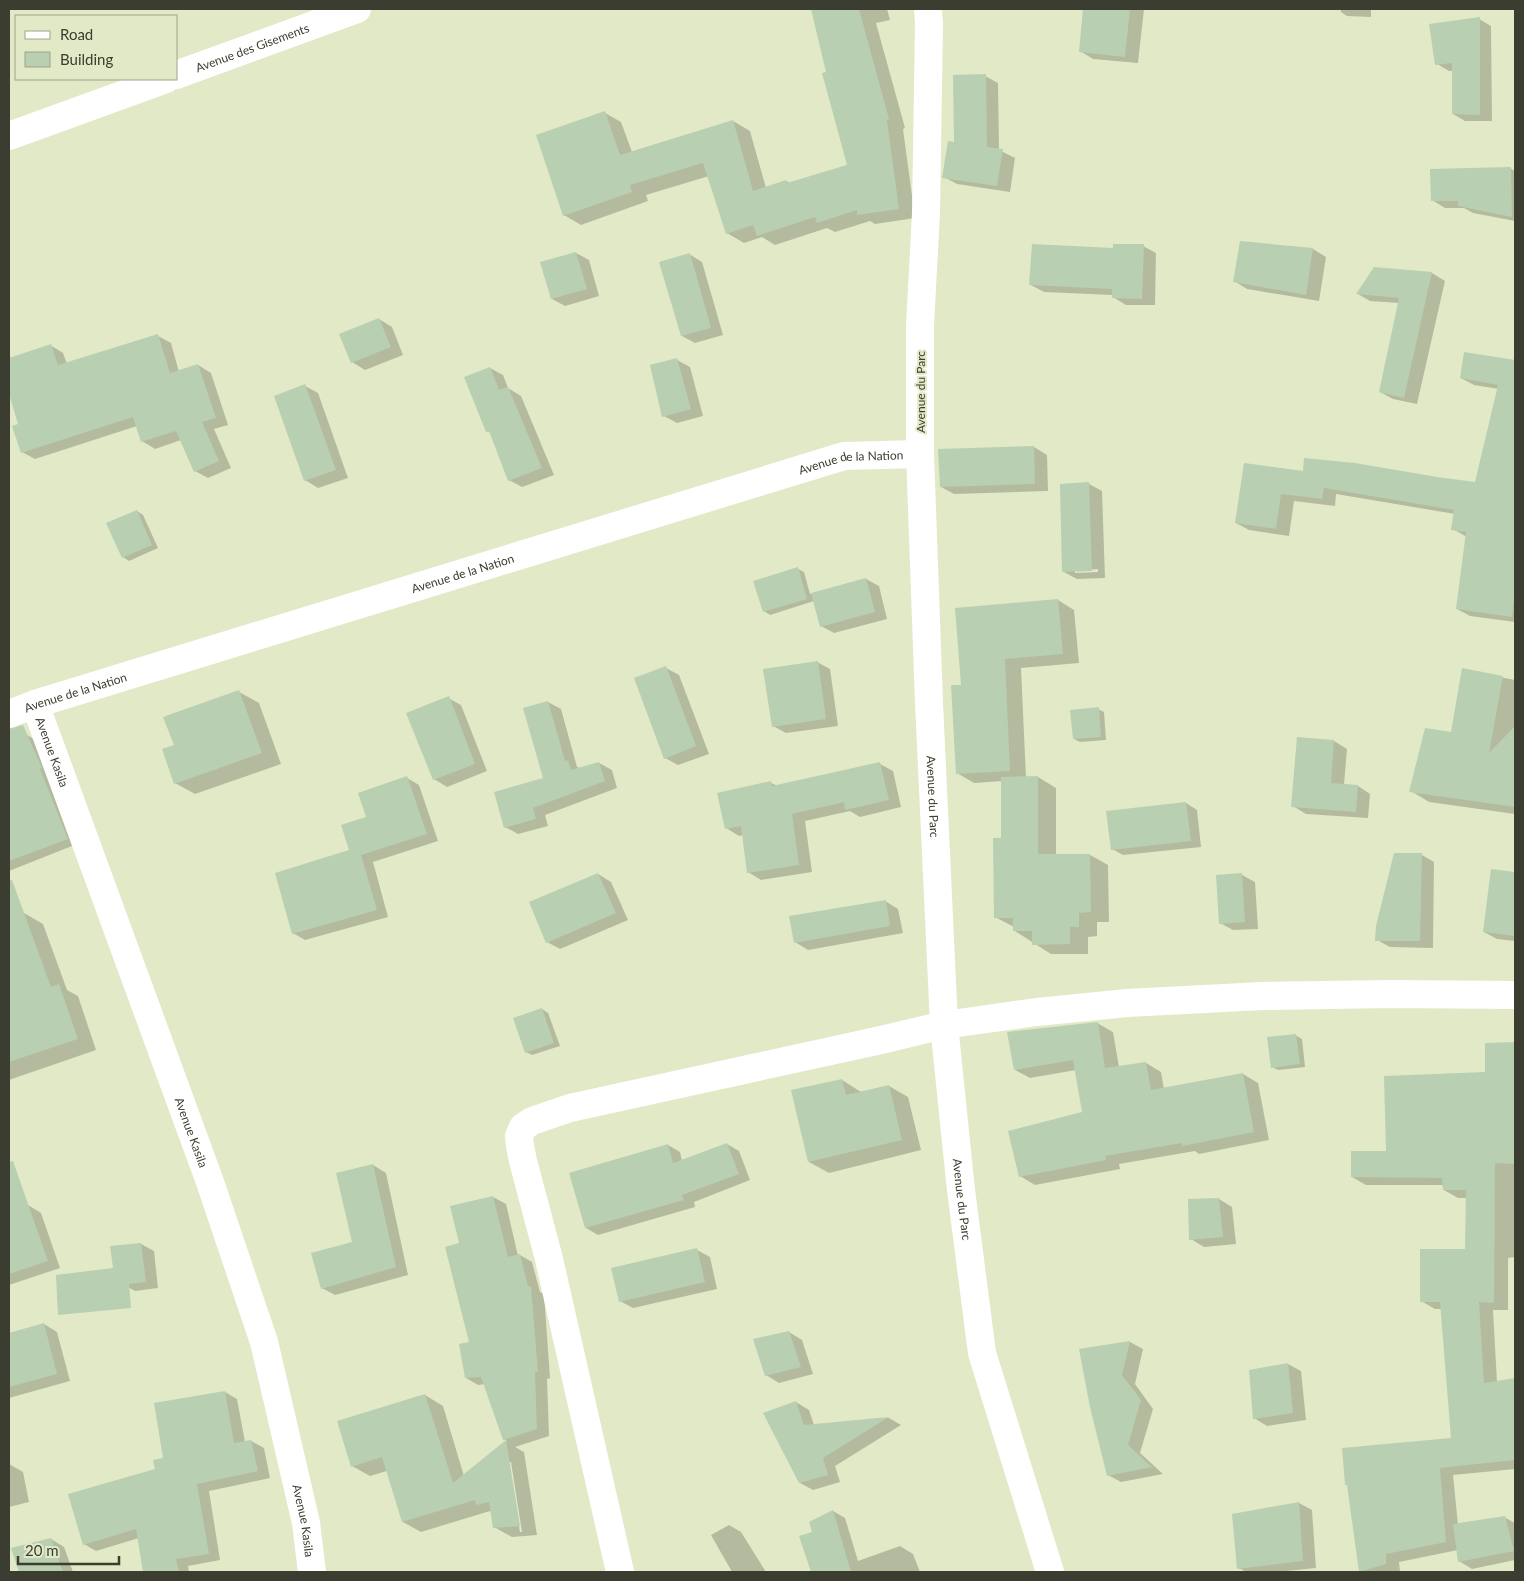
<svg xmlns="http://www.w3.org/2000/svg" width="1524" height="1581" font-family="Lato,sans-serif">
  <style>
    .shadow { fill: #0003; fill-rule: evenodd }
    .building { fill: #b8cfb2 }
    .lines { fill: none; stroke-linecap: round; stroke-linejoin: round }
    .minor { stroke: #fff; stroke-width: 28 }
    .labels { text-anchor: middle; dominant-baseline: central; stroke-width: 4; stroke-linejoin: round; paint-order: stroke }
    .street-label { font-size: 12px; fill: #3a3d2f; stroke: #e2e9c6 }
  </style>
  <rect width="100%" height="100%" fill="#e2e9c6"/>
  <g class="shadow">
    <polygon points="812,9 887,9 890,20 876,23 905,128 903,129 915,218 875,224 870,221 835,232 827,228 775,245 762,237 744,243 727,233 709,176 646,195 648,201 581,225 564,215 605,113 621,122 632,152 733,121 750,131 766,188 786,181 790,183 848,165"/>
    <polygon points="1085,9 1144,9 1138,63 1093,59 1080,51"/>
    <polygon points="1341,9 1371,9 1371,17 1347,16 1341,12"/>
    <polygon points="1479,19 1491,26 1492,121 1465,121 1453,114 1453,71 1449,71 1437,64"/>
    <polygon points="985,76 998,83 999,150 1015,158 1010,192 957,184 944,177 955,144"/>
    <polygon points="1510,168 1515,171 1515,221 1473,213 1464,208 1445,208 1432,200"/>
    <polygon points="1241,242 1313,249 1326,257 1319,301 1247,289 1234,281"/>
    <polygon points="1143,246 1156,253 1155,305 1126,305 1113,297 1113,295 1044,292 1031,285 1114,249"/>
    <polygon points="576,253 589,260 599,296 565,306 552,299"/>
    <polygon points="689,254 702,262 723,335 695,343 682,336"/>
    <polygon points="1375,269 1432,273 1445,281 1417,404 1393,399 1380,392 1399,303 1370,301 1358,294"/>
    <polygon points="379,319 392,327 403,355 365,370 352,362"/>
    <polygon points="158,336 171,343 179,372 198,365 211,373 228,425 214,429 231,468 208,478 195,471 181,440 155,449 142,441 137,426 35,459 22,452 20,424 9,390 9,359 50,345 63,353 67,364"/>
    <polygon points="1465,353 1515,362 1515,622 1470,616 1457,609 1467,537 1453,529 1455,514 1336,494 1335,506 1294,501 1289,536 1249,530 1236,523 1304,473 1436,478 1476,483 1499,389 1474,385 1461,378"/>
    <polygon points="677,360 690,367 703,416 677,423 664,416"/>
    <polygon points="490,368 503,375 508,388 521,396 554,475 522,487 509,480 491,433 487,431"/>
    <polygon points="305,386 318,393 348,478 318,488 305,480"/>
    <polygon points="1034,447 1047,455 1048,491 954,494 941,487"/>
    <path d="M1089 484 1102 491 1105 578 1077 579 1064 572ZM1098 569V572L1075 573V571Z"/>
    <polygon points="137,511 143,515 158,548 129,561 123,557"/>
    <polygon points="798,569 804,572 810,594 866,579 879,586 887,619 834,633 821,626 814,601 770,615 764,611"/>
    <polygon points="1058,600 1074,610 1079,663 1021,668 1026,778 1038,777 1056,788 1056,855 1090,855 1108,865 1109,922 1097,922 1097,936 1088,937 1088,954 1051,954 1015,931 1014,927 995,917 1002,839 1002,781 974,783 957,773 963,686"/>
    <polygon points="817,662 830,669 838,726 786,733 773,726"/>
    <polygon points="666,668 679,675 709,754 678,765 665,758"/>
    <polygon points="1463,670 1515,680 1515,814 1429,802 1411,791 1452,734"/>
    <polygon points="239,692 259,703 281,764 195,794 175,783 175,746"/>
    <polygon points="448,698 461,705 487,771 447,787 434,779"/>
    <polygon points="548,702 561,709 577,767 580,768 599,763 612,770 617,788 545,815 548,826 518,834 505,827 545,778"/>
    <polygon points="1098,709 1104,712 1106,740 1080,742 1074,739"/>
    <polygon points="27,735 37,741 77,844 9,871 9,815 28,807 9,761 9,743"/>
    <polygon points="1334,741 1347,749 1344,785 1358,786 1370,794 1368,818 1306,814 1293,806"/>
    <polygon points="880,764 893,771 901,807 860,817 850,811 805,821 812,872 761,880 748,872 743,835 739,836 726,828 771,783 778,786"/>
    <polygon points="407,778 419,785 438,841 373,862 388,917 305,940 293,933 351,851 367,818"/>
    <polygon points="1186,803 1197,810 1201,847 1123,855 1112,849"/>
    <polygon points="1422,855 1434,862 1433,948 1390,947 1377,940"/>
    <polygon points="1492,870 1515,873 1515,941 1497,939 1484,932"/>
    <polygon points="598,874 611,882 628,920 560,949 547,942"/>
    <polygon points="1242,875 1255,882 1258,929 1233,930 1220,923"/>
    <polygon points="885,901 898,909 903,933 808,950 795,942"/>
    <polygon points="24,913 43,924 67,990 78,996 96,1050 9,1080 9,918"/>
    <polygon points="542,1009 548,1013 560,1046 532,1055 526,1052"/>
    <polygon points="1097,1023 1113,1032 1119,1067 1146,1063 1161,1072 1164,1089 1243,1074 1258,1083 1269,1140 1199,1154 1195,1151 1119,1164 1120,1169 1035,1185 1020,1176 1084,1113 1076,1070 1030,1078 1015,1070"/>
    <polygon points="1295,1035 1302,1039 1305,1067 1278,1070 1272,1067"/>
    <polygon points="1486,1044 1515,1044 1515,1257 1508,1258 1508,1310 1493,1310 1497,1382 1515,1379 1515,1469 1453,1475 1458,1525 1504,1517 1515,1523 1515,1560 1472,1569 1459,1561 1458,1550 1399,1562 1400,1571 1397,1572 1362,1572 1361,1571 1348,1486 1346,1485 1452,1439 1442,1309 1435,1309 1421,1301 1466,1250 1467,1198 1458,1198 1444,1190 1444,1185 1366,1185 1352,1177 1388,1152 1486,1073"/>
    <polygon points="842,1080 861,1092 889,1086 908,1097 921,1150 829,1173 809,1162"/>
    <polygon points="727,1144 739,1151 750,1180 694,1202 695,1207 598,1235 586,1228 668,1145 680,1152 682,1161"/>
    <polygon points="373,1165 386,1173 408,1275 335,1295 322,1288 353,1242"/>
    <path d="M493 1197 506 1204 518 1256 520 1255 532 1262 540 1292 544 1294 550 1378 547 1379 549 1436 515 1447 524 1452 537 1535 512 1537 494 1527 492 1512 490 1511 421 1532 403 1522 387 1471 370 1476 352 1466 425 1395 443 1406 464 1476 507 1441 504 1439 485 1384 478 1385 466 1378 471 1343 460 1244 452 1207ZM508 1462H511L522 1532H520Z"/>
    <polygon points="1219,1199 1232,1207 1236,1244 1204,1247 1191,1239"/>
    <polygon points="28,1205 41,1213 60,1268 9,1285 9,1212"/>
    <polygon points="141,1244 154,1251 158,1288 135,1291 122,1284"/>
    <polygon points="697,1250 710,1257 717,1289 633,1308 620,1301"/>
    <polygon points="44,1324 57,1332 70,1381 9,1398 9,1335"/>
    <polygon points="789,1332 802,1340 813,1374 779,1383 766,1375"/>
    <polygon points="1130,1342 1143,1349 1135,1384 1153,1409 1140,1453 1163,1474 1121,1482 1108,1475 1081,1350"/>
    <polygon points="1288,1364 1301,1371 1306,1420 1267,1426 1254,1418 1250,1371"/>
    <polygon points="225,1392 237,1399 245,1442 251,1441 264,1448 270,1478 209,1491 220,1560 188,1566 189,1572 145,1572 139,1538 96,1551 84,1544 156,1470"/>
    <polygon points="796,1402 809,1410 814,1425 889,1418 901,1425 835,1466 840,1482 813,1490 800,1483"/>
    <polygon points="9,1464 23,1472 29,1502 9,1507"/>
    <polygon points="1299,1503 1312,1510 1316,1568 1277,1572 1246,1572 1239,1568 1234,1515"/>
    <polygon points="833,1511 845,1518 858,1561 900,1546 913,1554 920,1572 812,1572 801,1537 814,1533"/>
    <polygon points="729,1525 741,1532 766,1572 732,1572 711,1535"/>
    <polygon points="51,1539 64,1547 73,1572 21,1572 13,1549"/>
  </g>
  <g class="building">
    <polygon points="811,9 859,9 889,119 887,120 899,209 857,215 857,210 817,223 815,217 757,236 753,225 726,234 703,163 630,185 632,192 563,216 536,135 605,111 620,155 733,120 753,191 786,180 787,183 847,165 822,73 826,72"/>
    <polygon points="1083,9 1130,9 1125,57 1079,52"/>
    <polygon points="1480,17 1480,115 1452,114 1452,63 1435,65 1429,24"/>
    <polygon points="986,74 987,147 1003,149 997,186 942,178 948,141 954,142 953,75"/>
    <polygon points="1511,167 1512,217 1458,206 1458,201 1431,201 1430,169"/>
    <polygon points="1240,241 1313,248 1306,295 1233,282"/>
    <polygon points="1032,244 1113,248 1113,244 1144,244 1142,299 1112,298 1112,289 1029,285"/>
    <polygon points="576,252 587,289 551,299 540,262"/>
    <polygon points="690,253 711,328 681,336 659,262"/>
    <polygon points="1374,267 1432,272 1404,398 1379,392 1399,298 1356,294"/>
    <polygon points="379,318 391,347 351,363 339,334"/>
    <polygon points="158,334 170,373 198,364 216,418 202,422 219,461 194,472 176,431 141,442 133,417 21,453 12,426 18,424 9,394 9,358 51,344 58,365"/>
    <polygon points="1464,352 1515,360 1515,591 1512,617 1456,609 1466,532 1451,530 1454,510 1324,488 1322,499 1281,494 1276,529 1235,523 1244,463 1303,471 1304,458 1355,463 1437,477 1475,482 1498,385 1460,378"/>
    <polygon points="677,358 691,409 662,417 650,365"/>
    <polygon points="490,367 499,390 508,387 542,468 508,481 489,431 486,432 464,377"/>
    <polygon points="305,384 336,470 304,481 274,396"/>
    <polygon points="1034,446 1035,484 940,487 938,449"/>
    <polygon points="1089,482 1092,571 1062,572 1060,484"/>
    <polygon points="137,510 152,545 122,558 106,523"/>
    <polygon points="798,567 807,599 763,612 753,581"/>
    <polygon points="866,578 875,612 820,627 811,593"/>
    <polygon points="1058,599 1063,654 1005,659 1010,771 956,774 951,685 961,685 955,608"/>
    <polygon points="818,661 826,719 772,727 763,669"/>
    <polygon points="666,666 696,746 664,759 634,678"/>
    <polygon points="1462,668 1503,676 1489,753 1515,726 1515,807 1409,792 1425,728 1451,732"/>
    <polygon points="239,690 262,753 174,784 162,749 174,745 163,717"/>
    <polygon points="449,696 475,764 433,780 406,713"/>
    <polygon points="548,701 565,761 568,760 571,770 599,762 605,781 533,808 536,819 504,828 494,792 543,778 523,708"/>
    <polygon points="1099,707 1101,737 1073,739 1070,710"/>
    <polygon points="23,725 42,768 40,769 68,839 9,861 9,729"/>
    <polygon points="1297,737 1334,740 1331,783 1358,785 1356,812 1291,807"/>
    <polygon points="880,762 889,800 845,810 844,802 792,814 799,865 747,873 741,826 725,829 717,793 771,781 772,786"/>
    <polygon points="407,776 427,834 361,855 377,910 292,934 275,873 349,850 341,825 366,817 358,793"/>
    <polygon points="1038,776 1038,854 1090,854 1091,912 1079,913 1079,927 1070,927 1070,944 1032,945 1032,931 1013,931 1013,918 994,918 993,838 1001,838 1001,777"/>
    <polygon points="1186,802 1191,841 1111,850 1106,811"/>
    <polygon points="1394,853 1422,853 1420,941 1375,941 1376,926"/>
    <polygon points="1491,869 1515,872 1515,936 1483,932"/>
    <polygon points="598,873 616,913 546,943 529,902"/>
    <polygon points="1242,873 1245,922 1219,924 1216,875"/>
    <polygon points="9,880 12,880 51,987 59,984 78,1039 9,1062"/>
    <polygon points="886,900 890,926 794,943 789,916"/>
    <polygon points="542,1008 554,1043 525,1053 513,1018"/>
    <polygon points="1098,1022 1105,1068 1146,1062 1151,1090 1243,1073 1254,1132 1182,1146 1182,1143 1105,1156 1106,1160 1019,1177 1008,1131 1082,1112 1073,1060 1014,1070 1007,1032"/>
    <polygon points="1296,1034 1300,1064 1271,1068 1267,1037"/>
    <polygon points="1515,1042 1515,1164 1495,1163 1494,1303 1479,1302 1484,1383 1515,1378 1515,1460 1440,1468 1446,1542 1386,1554 1386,1564 1359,1572 1347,1485 1345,1485 1342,1448 1451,1438 1440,1302 1420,1302 1420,1249 1465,1249 1466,1190 1443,1190 1442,1178 1351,1177 1351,1151 1386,1151 1384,1076 1485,1072 1485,1043"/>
    <polygon points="842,1079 846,1095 889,1085 902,1140 808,1162 791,1090"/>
    <polygon points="727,1143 739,1174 682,1195 684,1200 585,1228 569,1173 668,1144 673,1163"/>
    <polygon points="13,1161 48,1261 9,1274 9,1162"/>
    <polygon points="373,1164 396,1267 321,1289 311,1253 352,1242 336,1173"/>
    <polygon points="493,1196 508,1257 520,1254 528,1286 531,1286 538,1372 535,1372 537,1429 503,1440 481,1377 465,1378 459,1344 469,1342 445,1247 459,1243 450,1206"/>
    <polygon points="1219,1198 1223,1237 1189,1240 1188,1199"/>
    <polygon points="141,1243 146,1282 129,1284 131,1308 58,1315 56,1275 113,1268 110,1246"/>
    <polygon points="697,1248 705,1282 619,1302 611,1268"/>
    <polygon points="44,1323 57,1374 9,1387 9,1333"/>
    <polygon points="789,1331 801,1367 765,1376 753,1339"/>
    <polygon points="1130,1341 1122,1375 1141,1400 1128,1445 1152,1467 1107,1476 1090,1407 1079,1349"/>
    <polygon points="1288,1363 1293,1413 1253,1419 1249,1370"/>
    <polygon points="225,1391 234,1443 251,1440 258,1471 197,1484 209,1554 176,1559 179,1572 143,1572 136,1529 83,1545 68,1494 155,1469 153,1460 163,1458 154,1403"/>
    <polygon points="425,1394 453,1483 506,1440 520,1526 493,1528 489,1502 476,1505 475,1500 402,1522 382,1457 351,1467 337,1421"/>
    <polygon points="796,1401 804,1425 889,1417 823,1458 828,1475 799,1483 763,1413"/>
    <polygon points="1299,1502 1303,1561 1237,1569 1232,1514"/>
    <polygon points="833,1510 851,1572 811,1572 799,1536 812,1532 809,1522"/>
    <polygon points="1505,1516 1514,1551 1458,1562 1453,1524"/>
    <polygon points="51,1538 63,1572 19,1572 11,1548"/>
  </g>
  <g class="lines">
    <g class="minor">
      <path id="s1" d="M928 9 929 24 926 213 920 326V454L929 703 944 1025 961 1190 982 1353 1050 1572"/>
      <path id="s2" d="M176 75 357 9"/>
      <polyline points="9,136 166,79"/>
      <path id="s3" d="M35 704 210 1182 264 1342 306 1523 312 1572"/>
      <path id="s4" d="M9 714 35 704 844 456 920 454"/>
      <polyline points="620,1572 549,1259 523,1161 520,1146 519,1136 523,1127 532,1121 570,1108 881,1040 944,1025 1037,1012 1127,1003 1262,996 1391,994 1515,995"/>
    </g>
  </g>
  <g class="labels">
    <g class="street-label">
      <text stroke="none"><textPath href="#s2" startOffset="81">Avenue des Gisements</textPath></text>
      <text transform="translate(920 392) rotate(-90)">Avenue du Parc</text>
      <text stroke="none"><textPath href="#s4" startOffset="880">Avenue de la Nation</textPath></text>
      <text stroke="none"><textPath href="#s4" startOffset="475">Avenue de la Nation</textPath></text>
      <text stroke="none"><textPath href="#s4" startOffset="70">Avenue de la Nation</textPath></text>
      <text stroke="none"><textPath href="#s3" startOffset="51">Avenue Kasila</textPath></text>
      <text stroke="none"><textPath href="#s1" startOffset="788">Avenue du Parc</textPath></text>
      <text stroke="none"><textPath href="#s3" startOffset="456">Avenue Kasila</textPath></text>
      <text stroke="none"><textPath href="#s1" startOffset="1192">Avenue du Parc</textPath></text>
      <text stroke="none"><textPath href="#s3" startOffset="861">Avenue Kasila</textPath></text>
    </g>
  </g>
  <rect width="1524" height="1581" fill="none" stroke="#3a3d2f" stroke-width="20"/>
  <rect x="15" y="15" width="162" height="65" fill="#e2e9c6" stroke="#9fa48a"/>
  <rect x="25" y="31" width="25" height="8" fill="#ffffff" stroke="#9fa48a"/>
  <text x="60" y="40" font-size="15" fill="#3a3d2f">Road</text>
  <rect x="25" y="52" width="25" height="15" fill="#b8cfb2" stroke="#9fa48a"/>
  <text x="60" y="65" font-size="15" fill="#3a3d2f">Building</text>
  <path d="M18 1556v8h101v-8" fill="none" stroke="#3a3d2f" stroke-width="2.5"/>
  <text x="25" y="1556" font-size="15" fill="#3a3d2f" stroke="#e2e9c6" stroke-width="4" paint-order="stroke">20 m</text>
</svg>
